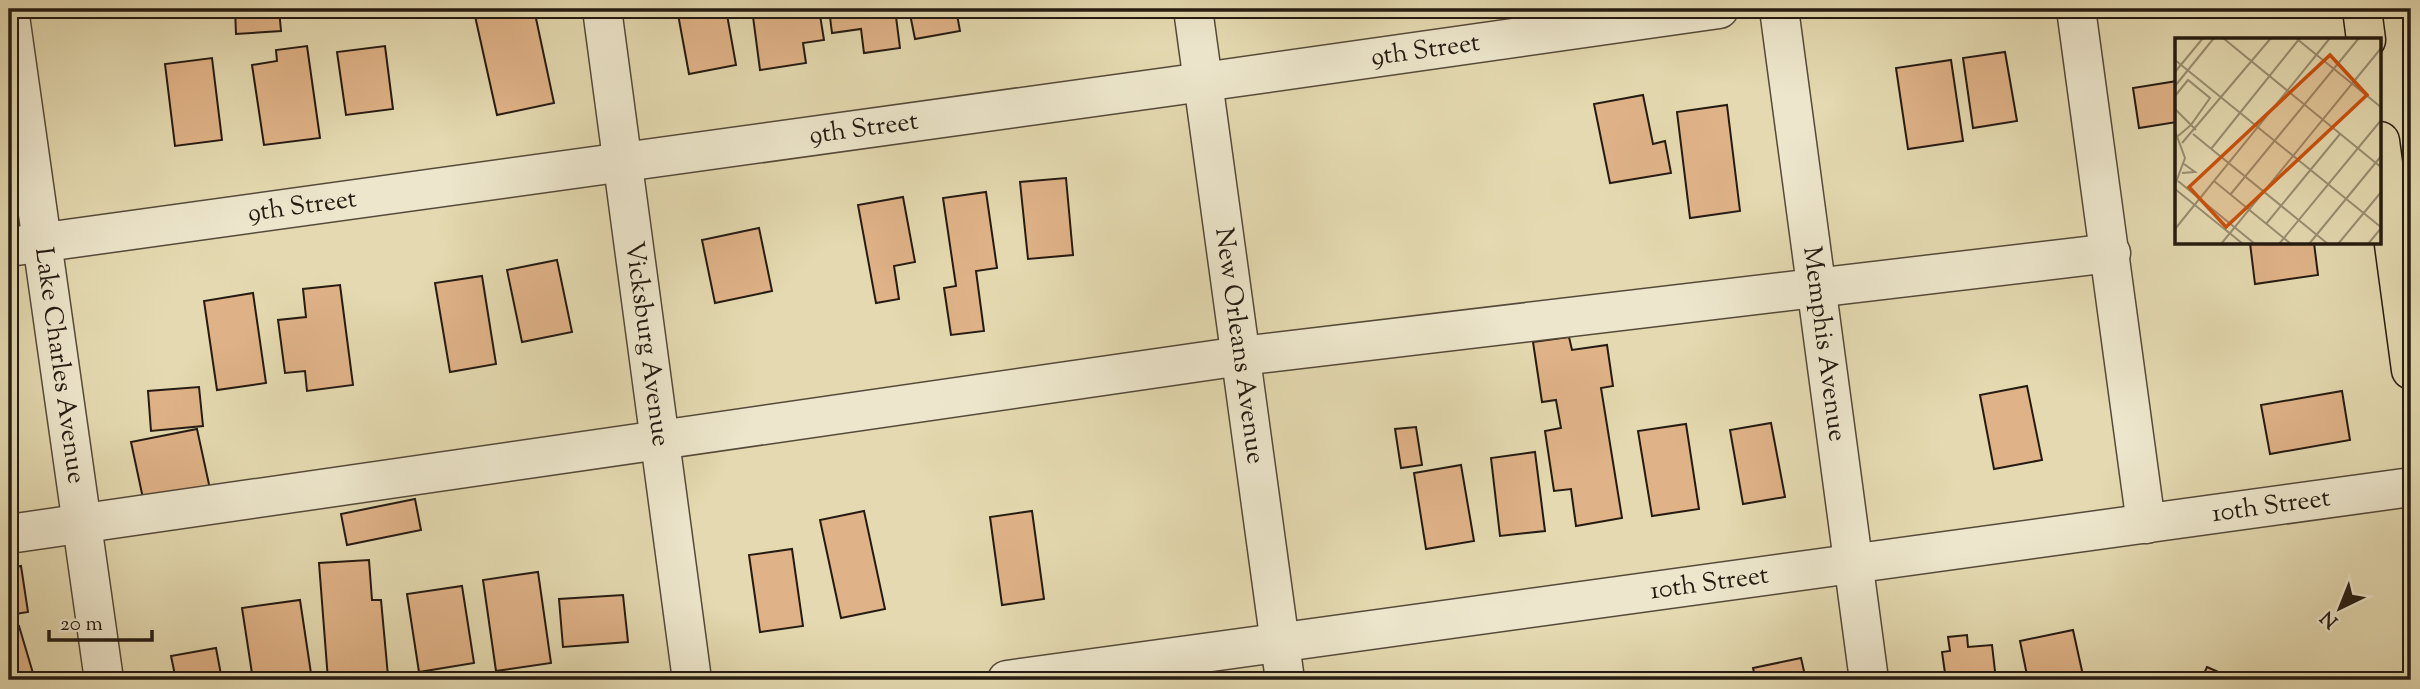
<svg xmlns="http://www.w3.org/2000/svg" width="2420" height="689" font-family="'Sorts Mill Goudy',serif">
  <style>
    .building { fill: #dfb287; stroke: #251b11; stroke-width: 2 }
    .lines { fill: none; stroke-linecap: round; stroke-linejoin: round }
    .minor-casing { stroke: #554a39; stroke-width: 41 }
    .major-casing { stroke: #251b11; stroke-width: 41 }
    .minor { stroke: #ede6cc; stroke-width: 38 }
    .major { stroke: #e4d9b0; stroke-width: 38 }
    .labels { text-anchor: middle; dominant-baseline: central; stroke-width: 5; stroke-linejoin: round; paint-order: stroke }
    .street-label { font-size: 26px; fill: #251b11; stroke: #ede6cc }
    .inset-road { fill: none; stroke: #988d70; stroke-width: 2 }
    .view { fill: #cb500d; fill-opacity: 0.15; stroke: #cb500d; stroke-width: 3.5 }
    .inset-edge { fill: none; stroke: #251b11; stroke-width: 3.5 }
  </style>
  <rect width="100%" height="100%" fill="#e4d9b0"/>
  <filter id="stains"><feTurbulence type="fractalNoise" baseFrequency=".00286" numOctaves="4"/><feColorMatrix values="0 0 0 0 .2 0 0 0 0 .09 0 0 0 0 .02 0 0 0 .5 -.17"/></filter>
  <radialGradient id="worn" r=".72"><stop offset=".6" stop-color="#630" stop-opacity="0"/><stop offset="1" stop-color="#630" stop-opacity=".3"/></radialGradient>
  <g class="building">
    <polygon points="235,9 279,9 281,31 236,34"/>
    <polygon points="511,9 534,9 554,103 497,115 475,16"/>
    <polygon points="677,9 726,9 736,65 689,74"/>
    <polygon points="752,9 819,9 824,40 803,43 806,63 760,70"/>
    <polygon points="829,9 895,9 900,48 864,53 861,29 832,33"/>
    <polygon points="909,9 956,9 960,31 915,39"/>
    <polygon points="307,46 320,138 264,145 252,65 277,61 276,50"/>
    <polygon points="385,46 393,109 346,115 337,52"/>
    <polygon points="2005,52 2017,121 1973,128 1963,58"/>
    <polygon points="212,58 222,140 175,146 165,64"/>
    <polygon points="1951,60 1963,141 1908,149 1896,68"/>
    <polygon points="2177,81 2177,122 2139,128 2133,88"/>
    <polygon points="1643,95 1653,144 1665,141 1671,173 1610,183 1594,104"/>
    <polygon points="1727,105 1740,211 1690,218 1677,112"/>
    <polygon points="1066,178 1073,255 1028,259 1020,182"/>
    <polygon points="986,192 997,268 976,271 984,331 951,335 944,288 956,286 943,198"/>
    <polygon points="903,197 915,262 894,266 899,299 876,303 858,205"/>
    <polygon points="759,228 772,291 715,303 702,240"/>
    <polygon points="2250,243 2314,243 2318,275 2255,284"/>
    <polygon points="557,260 572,332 522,342 507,270"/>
    <polygon points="482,276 496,364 450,372 435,283"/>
    <polygon points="340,285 353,385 307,391 305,371 285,373 278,320 306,317 303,289"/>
    <polygon points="253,293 266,383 217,390 204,301"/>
    <polygon points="1569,337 1572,350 1607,345 1613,386 1601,388 1622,518 1576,526 1571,489 1554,491 1545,431 1561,428 1556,400 1542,402 1533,342"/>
    <polygon points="2027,386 2042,460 1994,469 1980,395"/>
    <polygon points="199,387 203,426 151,431 148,391"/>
    <polygon points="2342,391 2350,440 2270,454 2261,405"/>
    <polygon points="1771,423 1785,497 1743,504 1730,430"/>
    <polygon points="1686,424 1699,509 1652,516 1638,431"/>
    <polygon points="1416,427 1422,465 1401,468 1395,429"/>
    <polygon points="197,429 210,489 144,503 131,442"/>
    <polygon points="1535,452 1545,531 1500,536 1491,458"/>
    <polygon points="1461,465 1474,541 1426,549 1414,473"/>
    <polygon points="415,499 421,530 347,545 341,514"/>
    <polygon points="864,511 885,609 841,618 820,520"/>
    <polygon points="1032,511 1044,599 1002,605 990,517"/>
    <polygon points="792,549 803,626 760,632 749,555"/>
    <polygon points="369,560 372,600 381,600 388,676 328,680 319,563"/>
    <polygon points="21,566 28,612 9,615 9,568"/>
    <polygon points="538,572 551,663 496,671 483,580"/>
    <polygon points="462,586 474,663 419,672 407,594"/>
    <polygon points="623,595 628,642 563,647 559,599"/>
    <polygon points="300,600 312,680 253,680 242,608"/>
    <polygon points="19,626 35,680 9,680 9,629"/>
    <polygon points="2073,630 2084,680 2028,680 2020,641"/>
    <polygon points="1967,635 1968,647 1992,645 1996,680 1946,680 1942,652 1950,651 1948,637"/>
    <polygon points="216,648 222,680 176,680 171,656"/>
    <polygon points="1801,658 1806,680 1756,680 1753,668"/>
    <polygon points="2207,667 2223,674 2220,680 2201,680"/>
  </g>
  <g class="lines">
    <g class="minor-casing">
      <g id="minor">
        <path id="s1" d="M9 9 104 680"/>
        <path id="s2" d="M602 9 692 680"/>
        <path id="s3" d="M1193 9 1285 680"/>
        <path id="s4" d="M1779 9 1869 680"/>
        <polyline points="2076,9 2146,524"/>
        <path id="s5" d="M9 247 1203 82 1719 9"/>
        <polyline points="9,534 1241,356 2111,253"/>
        <path id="s6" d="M1007 680 2411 487"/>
      </g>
    </g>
    <g class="major-casing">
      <g id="major">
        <polyline points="2362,9 2366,40"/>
        <polyline points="2380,141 2411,370"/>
      </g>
    </g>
    <use href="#minor" class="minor"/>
    <use href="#major" class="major"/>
  </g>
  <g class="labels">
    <g class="street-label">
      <text stroke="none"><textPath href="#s5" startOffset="1430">9th Street</textPath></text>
      <text stroke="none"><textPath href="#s5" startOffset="863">9th Street</textPath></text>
      <text stroke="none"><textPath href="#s5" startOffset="296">9th Street</textPath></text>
      <text stroke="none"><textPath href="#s2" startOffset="338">Vicksburg Avenue</textPath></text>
      <text stroke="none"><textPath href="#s3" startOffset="340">New Orleans Avenue</textPath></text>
      <text stroke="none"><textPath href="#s4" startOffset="338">Memphis Avenue</textPath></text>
      <text stroke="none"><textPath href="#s1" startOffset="360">Lake Charles Avenue</textPath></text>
      <text stroke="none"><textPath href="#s6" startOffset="1276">10th Street</textPath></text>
      <text stroke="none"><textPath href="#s6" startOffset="709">10th Street</textPath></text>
    </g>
  </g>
  <g transform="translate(2175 38)">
    <rect width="206" height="206" fill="#e4d9b0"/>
    <path class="inset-road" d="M48 0 207 130M122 1 207 70M0 22 207 190M0 34 28 0M0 48 39 0M0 58 13 42 35 60 16 87 21 92M0 71 16 87 3 98M0 93 10 120 0 147M18 96 153 206M7 105 96 0M36 111 125 0M7 135 20 134 9 126M3 143 80 206M39 143 116 206M0 151 68 206M55 157 184 0M91 186 165 96M0 191 155 0M46 206 207 9M104 206 207 81M134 206 207 117M163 206 207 153M193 206 207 189"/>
    <path class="view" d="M155 17 192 57 51 189 14 149Z"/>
    <rect width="206" height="206" class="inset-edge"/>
  </g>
  <rect width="2420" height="689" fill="none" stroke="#e4d9b0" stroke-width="35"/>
  <rect x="10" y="10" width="2399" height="668" fill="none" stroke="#251b11" stroke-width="3.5"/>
  <rect x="18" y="18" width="2385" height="654" fill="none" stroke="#251b11" stroke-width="2"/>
  <g transform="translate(2340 608) rotate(223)" stroke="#ede6cc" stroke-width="5" paint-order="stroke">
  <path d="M0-5L12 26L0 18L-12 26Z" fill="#251b11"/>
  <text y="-10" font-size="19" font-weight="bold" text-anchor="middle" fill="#251b11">N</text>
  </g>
  <path d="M49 630v10h103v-10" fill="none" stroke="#251b11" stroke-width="3.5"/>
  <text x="60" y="630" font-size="21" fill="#251b11" stroke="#ede6cc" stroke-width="5" paint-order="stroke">20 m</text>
  <rect width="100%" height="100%" filter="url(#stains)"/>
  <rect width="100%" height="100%" fill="url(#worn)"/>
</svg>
